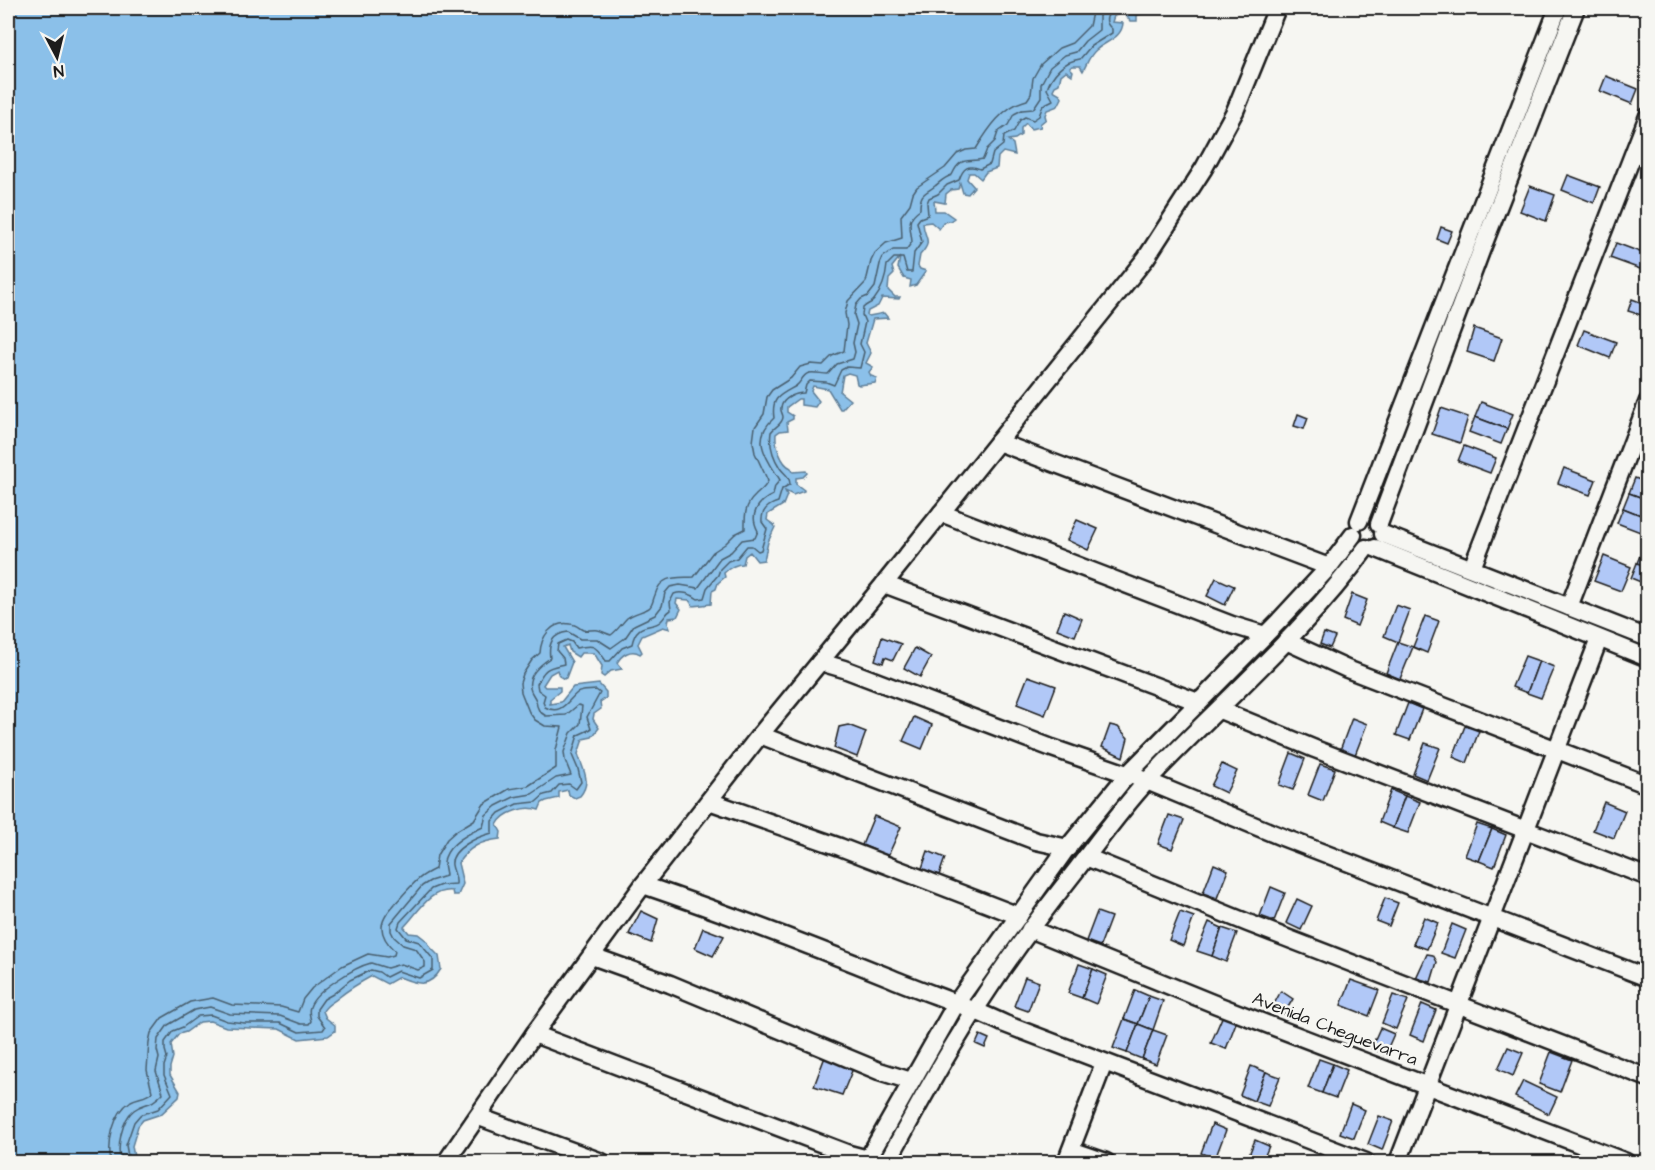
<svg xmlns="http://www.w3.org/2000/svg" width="1655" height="1170" font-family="'Architects Daughter',sans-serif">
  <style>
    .water { fill: #8bc0e9; stroke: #5f7e97; stroke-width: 1.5 }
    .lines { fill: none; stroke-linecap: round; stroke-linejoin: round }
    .shore { stroke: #485e6e; stroke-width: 1.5 }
    .building { fill: #b1c8f7; stroke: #1c1c1c; stroke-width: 1.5 }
    .minor-casing { stroke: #1c1c1c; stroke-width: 21 }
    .minor { stroke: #f6f6f2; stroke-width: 16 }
    .labels { text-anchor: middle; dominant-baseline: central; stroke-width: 5; stroke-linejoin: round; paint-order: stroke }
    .street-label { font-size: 18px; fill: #1c1c1c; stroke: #f6f6f2 }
  </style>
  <rect width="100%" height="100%" fill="#f6f6f2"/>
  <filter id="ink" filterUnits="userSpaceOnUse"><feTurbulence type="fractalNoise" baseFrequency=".0167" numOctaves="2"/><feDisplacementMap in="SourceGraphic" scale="12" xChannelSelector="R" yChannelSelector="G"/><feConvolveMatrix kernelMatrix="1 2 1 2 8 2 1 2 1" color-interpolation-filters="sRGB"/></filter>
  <g filter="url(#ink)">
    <path class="water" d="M8 8H1150L1145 13 1137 15V21H1130L1124 12 1114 16 1112 22 1123 23C1122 38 1106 41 1096 50 1089 56 1087 64 1083 71L1080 66H1072L1070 68 1073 71 1072 75 1066 71 1061 75 1059 84 1055 86 1053 90 1060 94 1062 98 1058 106 1047 110 1045 115 1046 119 1040 124 1041 127 1031 129 1026 123 1021 128V135L1015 139 1008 140 1013 144 1015 155 1003 152 998 157 997 168 986 172 981 179 974 173H969L967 179 974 187 968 194 963 193 960 183 958 189 951 190 946 194 945 203 934 201 935 211H944L954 218 950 221 944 222 939 229 931 222 923 223C924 239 934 240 920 255L918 266 920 269 926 271 916 285 910 287 911 280 904 278 898 268 900 257 892 267 894 274 889 279 888 290 895 297H900L899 299 882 298 878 306 868 311 867 315 869 316 884 313 888 318 873 319 866 343 871 353 866 363 873 367 869 372 871 376 877 378 875 383 859 385 857 384 855 375 848 373 843 375 840 392 850 400 842 409H840L828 389 813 386 811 391 819 401 815 407 801 405V399H798L787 407V412L793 416V419L787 422 788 430 780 431 776 434C775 445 781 464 791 468L793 472 806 471 807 473 803 477 796 478V484L804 490V491L793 495 785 491 787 495 783 505 768 514 767 520 774 525 775 527 768 542 764 560 757 561 750 552 745 556 743 564C735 564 730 567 724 573L725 577 718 583 716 589 712 591 711 604 693 606 689 600 677 599 676 603 681 609 677 617 669 618 668 623 670 629 663 627 642 636 638 644 642 652 640 654C631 648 621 655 617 663L622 669 611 671 604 677 601 675 602 666 594 653H581L578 657 570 652 568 645 563 647 572 662 566 678 564 679 559 676 557 670 550 674 543 685 545 687H560V691L550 699V704L561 702 573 687 599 684 606 692V698L600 702 601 709 594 714 593 719 599 728 592 737 583 739 578 754C583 770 592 781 580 796L575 798 569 795 568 790 559 792V798L546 801 542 803 539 810C526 805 503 812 497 825L501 832 500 839C481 841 469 847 458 863L463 884 458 895H453L452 891C430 888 418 913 404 927L409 933 418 934 427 941 431 948 439 956 441 969C429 989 417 984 399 977L387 984 372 976C359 983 349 989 338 998 332 1003 327 1004 323 1011L326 1018 335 1025V1031L328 1036 299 1039 279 1029 226 1027 210 1021 200 1022 186 1032 179 1034 171 1044 173 1057 170 1067V1075L180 1092 179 1097 161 1114 143 1120 138 1126 132 1146 135 1162H8Z"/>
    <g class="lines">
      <g class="shore">
        <path d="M111 1162C107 1143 113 1113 131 1101 138 1097 146 1098 152 1092L147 1070 149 1042 151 1033 162 1018 190 1002 213 998 232 1005 281 1007 298 1012 303 999 312 988 342 966 368 954 387 957 394 955 395 951C371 928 384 916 402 896 414 883 418 877 435 869L437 855 447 839 456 831 474 820 484 804 509 789 528 786 556 768V750L562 727 545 726 535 720 529 712 521 692 520 683 523 674 532 660 540 653C541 637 551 621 570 624 576 624 579 628 583 630 587 631 593 629 598 630 602 631 607 634 611 635 618 630 621 624 627 618 634 613 642 612 649 608 653 605 653 599 655 595 661 574 677 578 694 577L713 552 725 544 735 534 745 529C745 517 744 506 755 496 761 490 765 488 768 481L755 453 753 442 755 427 764 414 767 397 772 390 791 378 800 367 811 364 823 365 832 356 844 351 847 325 845 313 848 301 866 282 871 261 875 253 886 243 902 238 901 216 910 204 913 193 917 187 945 168 957 154 966 150 976 149C988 129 1003 106 1027 100L1031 94 1033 78 1041 64 1059 48 1072 43 1089 26 1093 8"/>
        <path d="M121 1162C116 1148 122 1119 134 1110 145 1102 150 1107 163 1093L156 1071 159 1058 157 1050 158 1039 168 1025 194 1010 210 1007 230 1014 280 1016 301 1024H309L311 1021C310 1016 308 1012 310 1007 315 991 355 967 371 963L387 968 401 964 418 970 425 967V962L416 949 403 945 394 937 391 931V923L422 886 430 881 446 876C446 871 444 867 444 862 446 844 469 833 483 827L486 815 496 806 514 797 532 794 556 778 571 775 565 760 564 752 571 733 580 724 582 706 578 705 566 715 546 716C539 712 537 709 536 701 535 696 531 694 530 688 527 675 541 664 550 658 548 644 552 634 568 632L580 639H597L611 648 625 638 634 625 655 615 662 606 665 593 670 587 680 585 698 588 720 558 731 552 742 540 755 538 758 531C749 515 757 502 773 495L775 486 780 480C767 459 750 439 774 418 771 397 780 395 796 386 801 383 802 375 809 373 815 372 822 374 828 374L837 364 853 359 855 352 853 343 857 324 854 315 856 305 861 299 868 296 875 287 880 264 883 257 893 250H906L912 242C911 228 905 219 920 209 920 192 925 194 935 186 941 181 945 177 952 175 961 155 967 163 983 159L987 149 995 141 998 132 1008 125 1014 114 1022 110 1033 109 1041 97V84L1050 67 1065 55 1076 52 1085 41 1099 30V16L1104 8"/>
        <path d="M129 1162 126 1145 134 1122 140 1115 158 1109 172 1094 164 1075V1066L167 1057 165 1050V1042L173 1031 183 1027 198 1016 211 1015 227 1021 245 1023H280L299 1032 323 1030 325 1027 317 1016V1009L324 999 333 994 350 980 371 970 379 972 386 977 398 971 419 978 433 970V959L419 942 406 938 398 928 400 922 431 889 441 885 456 884C457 876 453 872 452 865 450 848 480 836 492 833V821L499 813 517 804 536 802 544 795 552 793 559 785 569 784 576 789 581 782 578 769 572 755 578 735 591 729 587 717 600 693 596 690C591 691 581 690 577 693 567 701 561 716 545 707L543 702 545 695 538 690 537 684C545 667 548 668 564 664L563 658 557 651 558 644 567 640 572 642 576 648C596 644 595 646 606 661H610L622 648 632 644C637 620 652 630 661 621 666 616 666 613 671 610L670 602 674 594C682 591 692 594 698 599L704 598 707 588 718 575 720 569 728 561 737 558 747 546H752L758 551 761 550 767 529 762 522C761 510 768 505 778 502L782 489 790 484C789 475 785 475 780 468 773 457 769 445 771 432 774 427 783 424 783 417 783 414 780 411 781 408 782 398 796 393 804 393L806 385 810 381 826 382 834 385 841 370 847 367 860 368 864 352 860 344 865 322 862 315 863 308C866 304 871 304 874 300 882 290 886 277 887 265L894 258H903L907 272H912L914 253 922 242 917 222 920 218 928 215 927 203 929 198 938 194 947 185 959 180C963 168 968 164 980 169L990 164 993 153 1003 145 1004 136 1014 131 1020 120 1025 117 1033 120 1039 116 1043 105 1053 100 1047 89C1052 74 1064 61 1080 59L1091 46 1112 33V29C1102 21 1107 12 1118 8"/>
      </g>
    </g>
    <g class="building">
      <polygon points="1606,76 1638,89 1632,104 1600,91"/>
      <polygon points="1568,175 1600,187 1594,203 1562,190"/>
      <polygon points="1530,186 1555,195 1546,221 1520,211"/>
      <polygon points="1441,227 1452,231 1447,243 1437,239"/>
      <polygon points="1616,243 1648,255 1643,270 1610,258"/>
      <polygon points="1632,299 1648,305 1648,317 1628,311"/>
      <polygon points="1474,328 1502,338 1494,361 1467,352"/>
      <polygon points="1584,330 1616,342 1610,358 1578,345"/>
      <polygon points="1481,402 1513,414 1507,429 1475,417"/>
      <polygon points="1441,408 1468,417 1460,443 1432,434"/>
      <polygon points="1298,414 1308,418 1304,429 1294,426"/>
      <polygon points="1475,417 1507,429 1501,444 1469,432"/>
      <polygon points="1464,446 1496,458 1490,473 1458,461"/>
      <polygon points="1564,468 1596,480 1590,495 1558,483"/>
      <polygon points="1635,478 1648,483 1648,500 1629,493"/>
      <polygon points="1629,493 1648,500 1648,518 1623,508"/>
      <polygon points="1623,508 1648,518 1648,535 1617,523"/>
      <polygon points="1077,520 1098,529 1088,550 1067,540"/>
      <polygon points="1643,548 1648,549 1648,567 1637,563"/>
      <polygon points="1604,556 1631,567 1621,591 1594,581"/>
      <polygon points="1637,563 1648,567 1648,585 1631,578"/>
      <polygon points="1216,578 1234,586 1225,605 1207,596"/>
      <polygon points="1352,594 1367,600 1357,626 1343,620"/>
      <polygon points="1396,605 1410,610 1398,642 1384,636"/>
      <polygon points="1064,611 1082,619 1075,636 1057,629"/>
      <polygon points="1425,616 1439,621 1427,653 1413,647"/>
      <polygon points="1324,633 1335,637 1330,648 1320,644"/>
      <polygon points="882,637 901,644 893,660 885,657 883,663 875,660"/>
      <polygon points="1398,642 1413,647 1400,679 1386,673"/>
      <polygon points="915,648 931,657 920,677 904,668"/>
      <polygon points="1525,656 1539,661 1527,693 1512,687"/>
      <polygon points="1539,661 1554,667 1541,698 1527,693"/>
      <polygon points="1028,676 1056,686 1045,715 1017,704"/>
      <polygon points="1408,703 1422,709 1410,740 1396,735"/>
      <polygon points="914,717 932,725 922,749 903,741"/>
      <polygon points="1352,718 1367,724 1355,755 1340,750"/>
      <polygon points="848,725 866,732 857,757 834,748 839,727"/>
      <polygon points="1110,725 1118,727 1128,738 1123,757 1102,747"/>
      <polygon points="1465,726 1479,731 1467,763 1453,757"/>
      <polygon points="1425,743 1440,748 1427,780 1413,774"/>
      <polygon points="1291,753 1305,759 1293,790 1279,785"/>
      <polygon points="1222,764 1237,771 1226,793 1211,786"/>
      <polygon points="1320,764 1335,769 1323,801 1308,795"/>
      <polygon points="1391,790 1405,796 1393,828 1379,822"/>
      <polygon points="1405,796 1420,802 1408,833 1393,828"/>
      <polygon points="1604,802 1625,811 1614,838 1593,830"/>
      <polygon points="1169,815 1184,820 1172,849 1158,844"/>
      <polygon points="874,816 901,827 888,856 862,845"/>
      <polygon points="1477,824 1492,829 1479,861 1465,856"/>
      <polygon points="1492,829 1506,835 1494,867 1479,861"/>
      <polygon points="928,851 945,858 938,878 921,871"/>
      <polygon points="1214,864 1228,870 1217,898 1203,893"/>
      <polygon points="1271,887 1285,893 1274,921 1260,916"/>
      <polygon points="1385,898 1398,903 1389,926 1376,921"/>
      <polygon points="1297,899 1312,906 1301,930 1286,923"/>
      <polygon points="641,911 658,919 651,943 629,934"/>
      <polygon points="1097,912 1111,917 1100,946 1086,941"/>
      <polygon points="1180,912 1194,917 1183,946 1169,940"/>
      <polygon points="1424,917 1438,923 1427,949 1413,944"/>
      <polygon points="1209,922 1222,928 1212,956 1197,951"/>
      <polygon points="1452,924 1466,930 1455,958 1441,953"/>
      <polygon points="703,928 724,936 713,956 695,948"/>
      <polygon points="1222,928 1237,933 1226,962 1212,956"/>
      <polygon points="1427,954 1433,955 1437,962 1431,982 1416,978"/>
      <polygon points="1079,964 1093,969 1082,998 1068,993"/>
      <polygon points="1093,969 1107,975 1096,1004 1082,998"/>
      <polygon points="1025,977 1039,982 1028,1011 1014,1006"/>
      <polygon points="1351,980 1379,990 1369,1016 1341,1005"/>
      <polygon points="1135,990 1149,996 1138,1024 1124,1019"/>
      <polygon points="1281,991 1293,999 1284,1014 1272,1008"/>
      <polygon points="1393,995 1408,1000 1396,1029 1382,1023"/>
      <polygon points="1149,996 1163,1001 1153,1030 1138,1024"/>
      <polygon points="1422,1004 1436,1010 1424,1041 1410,1035"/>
      <polygon points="1223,1015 1237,1020 1226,1049 1211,1043"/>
      <polygon points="1124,1019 1138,1024 1127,1053 1113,1048"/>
      <polygon points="1138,1024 1153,1030 1142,1059 1127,1053"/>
      <polygon points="1380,1028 1394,1034 1385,1054 1371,1048"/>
      <polygon points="1153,1030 1167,1035 1156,1064 1142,1059"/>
      <polygon points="980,1035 989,1039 985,1048 976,1044"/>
      <polygon points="1508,1047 1523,1053 1513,1076 1498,1069"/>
      <polygon points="1551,1052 1572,1060 1560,1092 1539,1084"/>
      <polygon points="826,1054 854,1066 842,1095 814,1086"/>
      <polygon points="1319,1059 1333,1064 1322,1093 1308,1088"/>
      <polygon points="1333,1064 1347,1070 1336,1098 1322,1093"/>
      <polygon points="1251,1066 1266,1072 1254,1101 1240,1095"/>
      <polygon points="1266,1072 1280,1077 1268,1106 1254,1101"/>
      <polygon points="1523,1081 1557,1097 1549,1114 1515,1097"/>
      <polygon points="1351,1104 1365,1110 1354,1138 1340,1133"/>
      <polygon points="1379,1116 1393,1121 1382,1150 1368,1144"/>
      <polygon points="1212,1124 1226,1130 1215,1159 1201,1153"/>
      <polygon points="1255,1140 1269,1146 1262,1162 1246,1162"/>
    </g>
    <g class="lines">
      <g class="minor-casing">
        <g id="minor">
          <polyline points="998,442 1329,567"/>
          <polyline points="941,513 1232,625 1265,635"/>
          <polyline points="1359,521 1558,8"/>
          <polyline points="1379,524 1481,251 1576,8"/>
          <polyline points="1383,534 1648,638"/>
          <polyline points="1375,548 1648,658"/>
          <polyline points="1472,568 1648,116"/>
          <polyline points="884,584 1198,702"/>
          <polyline points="1569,607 1648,401"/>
          <polyline points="1286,641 1347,669 1648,785"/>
          <polyline points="820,662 844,669 1052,748 1147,781 1282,837 1648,978"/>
          <polyline points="1220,710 1315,749 1648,877"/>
          <polyline points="760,735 1036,841 1068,848"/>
          <polyline points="709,801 840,847 1019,916"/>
          <polyline points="1086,857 1248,923 1648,1078"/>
          <path d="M643 885C726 913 809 945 891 978 929 994 968 1006 1005 1024L1366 1162"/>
          <polyline points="1030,929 1217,1005 1626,1162"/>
          <polyline points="592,956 670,984 879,1071 911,1081"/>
          <polyline points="534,1034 849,1154 868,1159"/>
          <polyline points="479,1117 602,1162"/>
          <polyline points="1071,1150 1106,1162"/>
          <polyline points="446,1162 534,1034 643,885 760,735 884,584 1146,258 1204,168 1235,111 1277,8"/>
          <polyline points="866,1162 957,1002 1064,852 1128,774 1279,621 1329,567 1353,535"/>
          <path d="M887 1162C911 1120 933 1077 959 1036 994 977 1035 922 1077 869 1100 839 1123 807 1148 780 1221 703 1303 634 1366 548"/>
          <polyline points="1066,1162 1104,1063"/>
          <polyline points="1398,1162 1599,639"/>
        </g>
      </g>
      <use href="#minor" class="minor"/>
    </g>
  </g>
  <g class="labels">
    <g class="street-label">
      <text transform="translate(1335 1029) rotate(21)">Avenida Cheguevarra</text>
    </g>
  </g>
  <rect width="1655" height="1170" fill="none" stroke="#f6f6f2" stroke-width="30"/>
  <rect x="15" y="15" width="1625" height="1140" fill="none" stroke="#1c1c1c" stroke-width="2" filter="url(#ink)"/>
  <g transform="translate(57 57) rotate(173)" stroke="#f6f6f2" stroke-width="4.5" paint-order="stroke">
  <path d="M0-4.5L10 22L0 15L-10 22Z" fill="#1c1c1c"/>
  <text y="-9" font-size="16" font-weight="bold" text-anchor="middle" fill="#1c1c1c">N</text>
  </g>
</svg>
